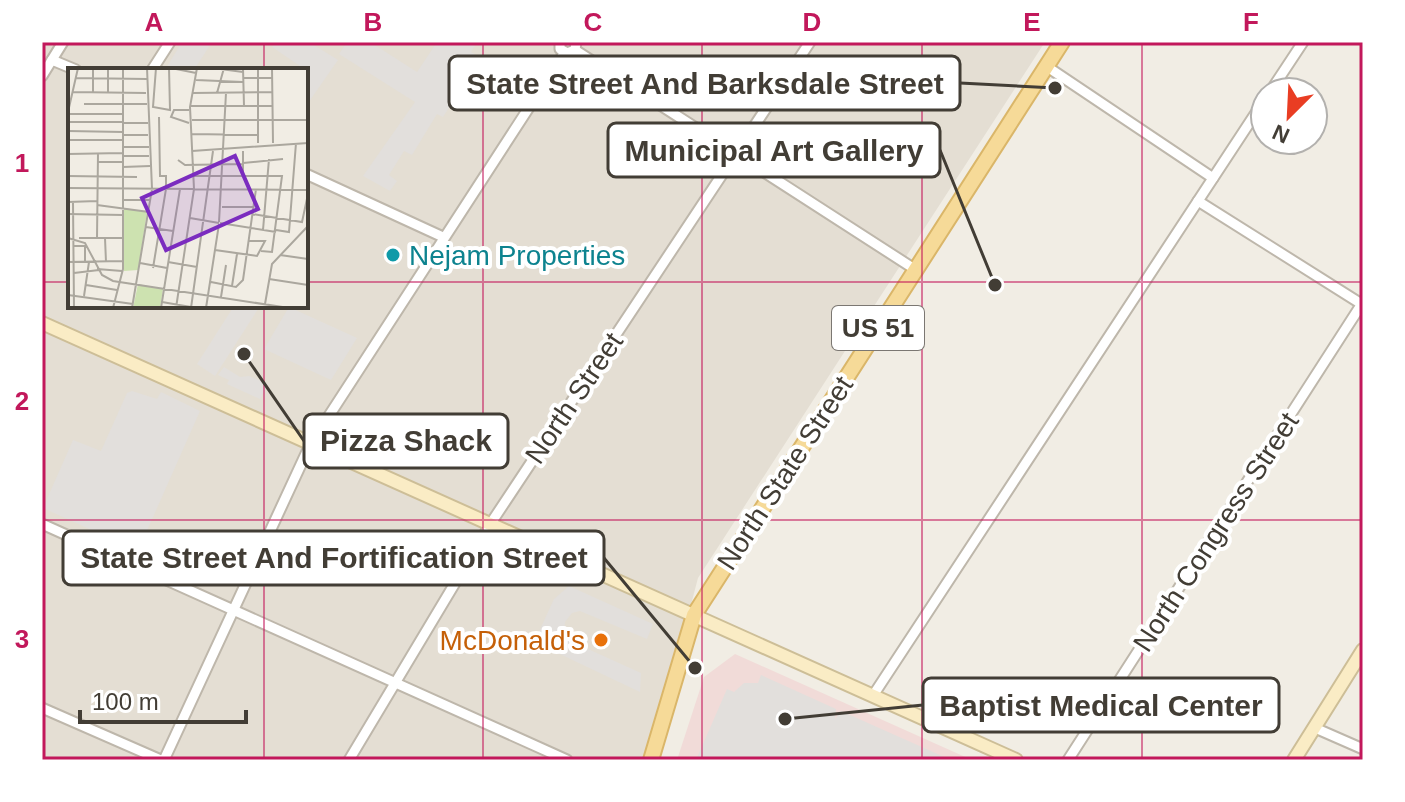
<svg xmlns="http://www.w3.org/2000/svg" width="1405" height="802" font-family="Arial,sans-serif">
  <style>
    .residential { fill: #e4ded3; fill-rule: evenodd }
    .medical { fill: #f1dbd8 }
    .parking { fill: #e2dfdc }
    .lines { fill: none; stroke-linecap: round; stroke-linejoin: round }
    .street-casing { stroke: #beb7ab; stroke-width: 13 }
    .secondary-casing { stroke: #cdbe97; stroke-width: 16 }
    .primary-casing { stroke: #dab669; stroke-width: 18 }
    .street { stroke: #fff; stroke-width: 9 }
    .secondary { stroke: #faecc5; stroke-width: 12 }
    .primary { stroke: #f6da98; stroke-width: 14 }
    .grid { fill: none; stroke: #c2185b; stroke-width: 2; stroke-opacity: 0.55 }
    .culture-dot { fill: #0f9aa8; stroke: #fff; stroke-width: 3 }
    .food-dot { fill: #e8710a; stroke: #fff; stroke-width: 3 }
    .labels { text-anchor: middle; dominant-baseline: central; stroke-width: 8; stroke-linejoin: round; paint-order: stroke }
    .shield { fill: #fff; stroke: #7b7772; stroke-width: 2 }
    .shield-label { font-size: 26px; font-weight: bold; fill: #423d35 }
    .culture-label { font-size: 28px; fill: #0d838f; stroke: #fff; text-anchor: start }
    .street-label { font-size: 28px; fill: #423d35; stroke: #fff }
    .food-label { font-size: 28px; fill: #c56008; stroke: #fff; text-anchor: end }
    .inset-road { fill: none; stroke: #aba79e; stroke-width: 2 }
    .view { fill: #7b2cbf; fill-opacity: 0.15; stroke: #7b2cbf; stroke-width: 4 }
    .inset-edge { fill: none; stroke: #423d35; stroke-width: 4 }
    .leader { fill: none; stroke: #423d35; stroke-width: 3 }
    .callout-dot { fill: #423d35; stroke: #fff; stroke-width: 3 }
    .callout { fill: #fff; stroke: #423d35; stroke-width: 3 }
    .callout-label { font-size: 30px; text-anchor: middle; font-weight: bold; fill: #423d35 }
    .neatline { fill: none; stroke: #c2185b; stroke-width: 3 }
    .grid-label { font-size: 26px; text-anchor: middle; font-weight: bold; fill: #c2185b }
  </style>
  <rect width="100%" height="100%" fill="#f1ede4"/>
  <path class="residential" d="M42 42H1045L698 578 650 760H42ZM70 70H306V306H70Z"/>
  <polygon class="medical" points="735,654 972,760 677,760 704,677"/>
  <g class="parking">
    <polygon points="182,42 212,42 194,70 165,70"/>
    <polygon points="275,42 309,42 338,60 306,106 306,70 272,47"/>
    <polygon points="347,42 370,42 417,72 437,42 477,42 471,52 481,58 443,117 437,114 412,155 404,151 389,175 397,181 390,191 363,176 415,102 339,54"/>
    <polygon points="234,306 260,306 215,376 197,364"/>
    <polygon points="289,307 357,338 331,380 264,349"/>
    <polygon points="224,367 240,377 249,376 268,384 260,399 227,384 229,380 218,375"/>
    <polygon points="132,391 157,399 161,392 200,411 138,551 43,508 73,440 101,451 127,393"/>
    <polygon points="569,586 653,624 647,639 580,611 572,613 565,622 564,632 568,640 641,673 640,692 543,646 537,636 554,599"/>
    <polygon points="761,675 836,709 835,719 841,711 951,760 696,760 727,689 734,692 744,683 758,683"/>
  </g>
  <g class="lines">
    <g class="street-casing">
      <g id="street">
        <polyline points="560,42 560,49 567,53 575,50 576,42"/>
        <polyline points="575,50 916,270"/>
        <polyline points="52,60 76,70"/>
        <polyline points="1046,66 1213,178"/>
        <polyline points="152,70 170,42"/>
        <polyline points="42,76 63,42"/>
        <polyline points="1270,92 1303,42"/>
        <polyline points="306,174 443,237"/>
        <polyline points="1198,201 1363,305"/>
        <polyline points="42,524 567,760"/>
        <polyline points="874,694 1265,99"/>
        <polyline points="42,708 161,760"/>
        <polyline points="1315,728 1363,749"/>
        <polyline points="164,760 310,445 565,52"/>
        <polyline points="349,760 491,523 810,42"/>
        <polyline points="1068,760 1363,302"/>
      </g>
    </g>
    <g class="secondary-casing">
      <g id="secondary">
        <polyline points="42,323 1016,760"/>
        <polyline points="1294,760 1363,650"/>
      </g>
    </g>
    <g class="primary-casing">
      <polyline id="primary" points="651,760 694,615 1062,42"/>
    </g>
    <use href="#street" class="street"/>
    <use href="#secondary" class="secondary"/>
    <use href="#primary" class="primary"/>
  </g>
  <path class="grid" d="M264 42V70M483 42V760M702 42V760M922 42V760M1142 42V760M42 282H70M306 282H1363M264 306V760M42 520H1363"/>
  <circle class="culture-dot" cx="393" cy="255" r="8"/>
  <circle class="food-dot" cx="601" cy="640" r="8"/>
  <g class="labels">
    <rect class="shield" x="832" y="306" width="92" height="44" rx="6"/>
    <g class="shield-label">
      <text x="878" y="328">US 51</text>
    </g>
    <g class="culture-label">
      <text x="409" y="255">Nejam Properties</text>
    </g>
    <g class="street-label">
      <text transform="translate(574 398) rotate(-56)">North Street</text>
      <text transform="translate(785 473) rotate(-57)">North State Street</text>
      <text transform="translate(1216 532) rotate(-57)">North Congress Street</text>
    </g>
    <g class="food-label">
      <text x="585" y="640">McDonald's</text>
    </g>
  </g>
  <g transform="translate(68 68)">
    <rect width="240" height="240" fill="#f1ede4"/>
    <path d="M56 140 79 144 70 202 56 203ZM70 216 95 221 92 240H65Z" fill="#cde2b0"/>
    <path class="inset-road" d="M88 0 85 39 102 42 101 0M103 0 128 5M145 0 175 4M175 0 176 38M204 0 205 75M8 10 79 11M175 10H205M128 12 175 14M4 24 78 25M25 25V0M40 25V0M125 25 205 24M149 25 156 0M16 36H79M122 38H205M121 42H106L103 49 121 55M0 44 10 0M0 46H55M124 52H240M0 54H54M55 55H80M0 63 55 64M124 66 189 67M55 67H80M0 72H55M190 75V0M55 79H81M124 83 240 75M0 86 55 85M55 88H81M110 92 117 97 175 96M30 94H55M175 95 215 91M55 99 82 98M0 108 69 109M125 108H214L204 184 193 183M175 108V83M0 120 240 122M55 132H82M0 134 29 133M5 134 6 240M29 137 81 144M154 139H185M0 146 55 147M184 146 234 154 240 126M122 150 151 155M151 154 158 25M152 155 208 164M78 159 105 163M195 162 201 91M208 162 221 164 228 75M0 170 17 175 34 207 45 213 221 240M11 170H54M29 170 30 85M37 170 38 194M5 178H17V194M147 182 189 188 197 173H180M212 187 240 191M0 194 55 193M100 194 129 199M72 195 99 200M85 200 98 121V108H92L91 49M29 201 54 203M6 205 31 202M201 211 240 217M143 214 168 219 175 212 188 121M18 217 49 222M164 218 169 186M0 227 65 236M16 228 21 194M153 229 158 197M94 234 123 239M197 236 204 196 240 158M45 240 55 201V0M64 240 84 121 79 0M93 240 112 121M108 240 126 121 122 39 129 0M123 240 145 83M138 240 151 156"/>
    <path class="view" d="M167 88 190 141 98 182 74 130Z"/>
    <rect width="240" height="240" class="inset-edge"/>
  </g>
  <path class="leader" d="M1055 88L960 83M995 285L940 150M244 354L304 441M695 668L604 558M785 719L923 705"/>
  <g class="callout-dot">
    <circle cx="1055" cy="88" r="8"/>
    <circle cx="995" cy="285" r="8"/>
    <circle cx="244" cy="354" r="8"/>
    <circle cx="695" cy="668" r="8"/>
    <circle cx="785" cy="719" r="8"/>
  </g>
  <g class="callout">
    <rect x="449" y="56" width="511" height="54" rx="8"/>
    <rect x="608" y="123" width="332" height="54" rx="8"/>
    <rect x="304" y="414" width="204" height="54" rx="8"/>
    <rect x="63" y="531" width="541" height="54" rx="8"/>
    <rect x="923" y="678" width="356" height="54" rx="8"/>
  </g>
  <g class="callout-label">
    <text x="705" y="94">State Street And Barksdale Street</text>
    <text x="774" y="161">Municipal Art Gallery</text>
    <text x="406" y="451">Pizza Shack</text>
    <text x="334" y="568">State Street And Fortification Street</text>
    <text x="1101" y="716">Baptist Medical Center</text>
  </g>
  <rect width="1405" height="802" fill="none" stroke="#ffffff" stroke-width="88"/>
  <g transform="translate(1289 116) rotate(204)"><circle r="38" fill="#ffffff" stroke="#b3b1ae" stroke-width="2"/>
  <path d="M0-6L14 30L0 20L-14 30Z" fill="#e93d23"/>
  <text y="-12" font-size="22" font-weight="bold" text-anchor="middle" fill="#423d35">N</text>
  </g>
  <path d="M80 710v12h166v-12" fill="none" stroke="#423d35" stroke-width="4"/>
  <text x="92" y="710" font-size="24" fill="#423d35" stroke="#ffffff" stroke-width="6" paint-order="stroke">100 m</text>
  <rect x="44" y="44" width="1317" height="714" class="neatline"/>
  <g class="grid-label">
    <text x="154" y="31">A</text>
    <text x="373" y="31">B</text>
    <text x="593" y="31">C</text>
    <text x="812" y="31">D</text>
    <text x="1032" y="31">E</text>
    <text x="1251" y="31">F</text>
    <text x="22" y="172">1</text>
    <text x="22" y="410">2</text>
    <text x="22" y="648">3</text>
  </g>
</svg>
